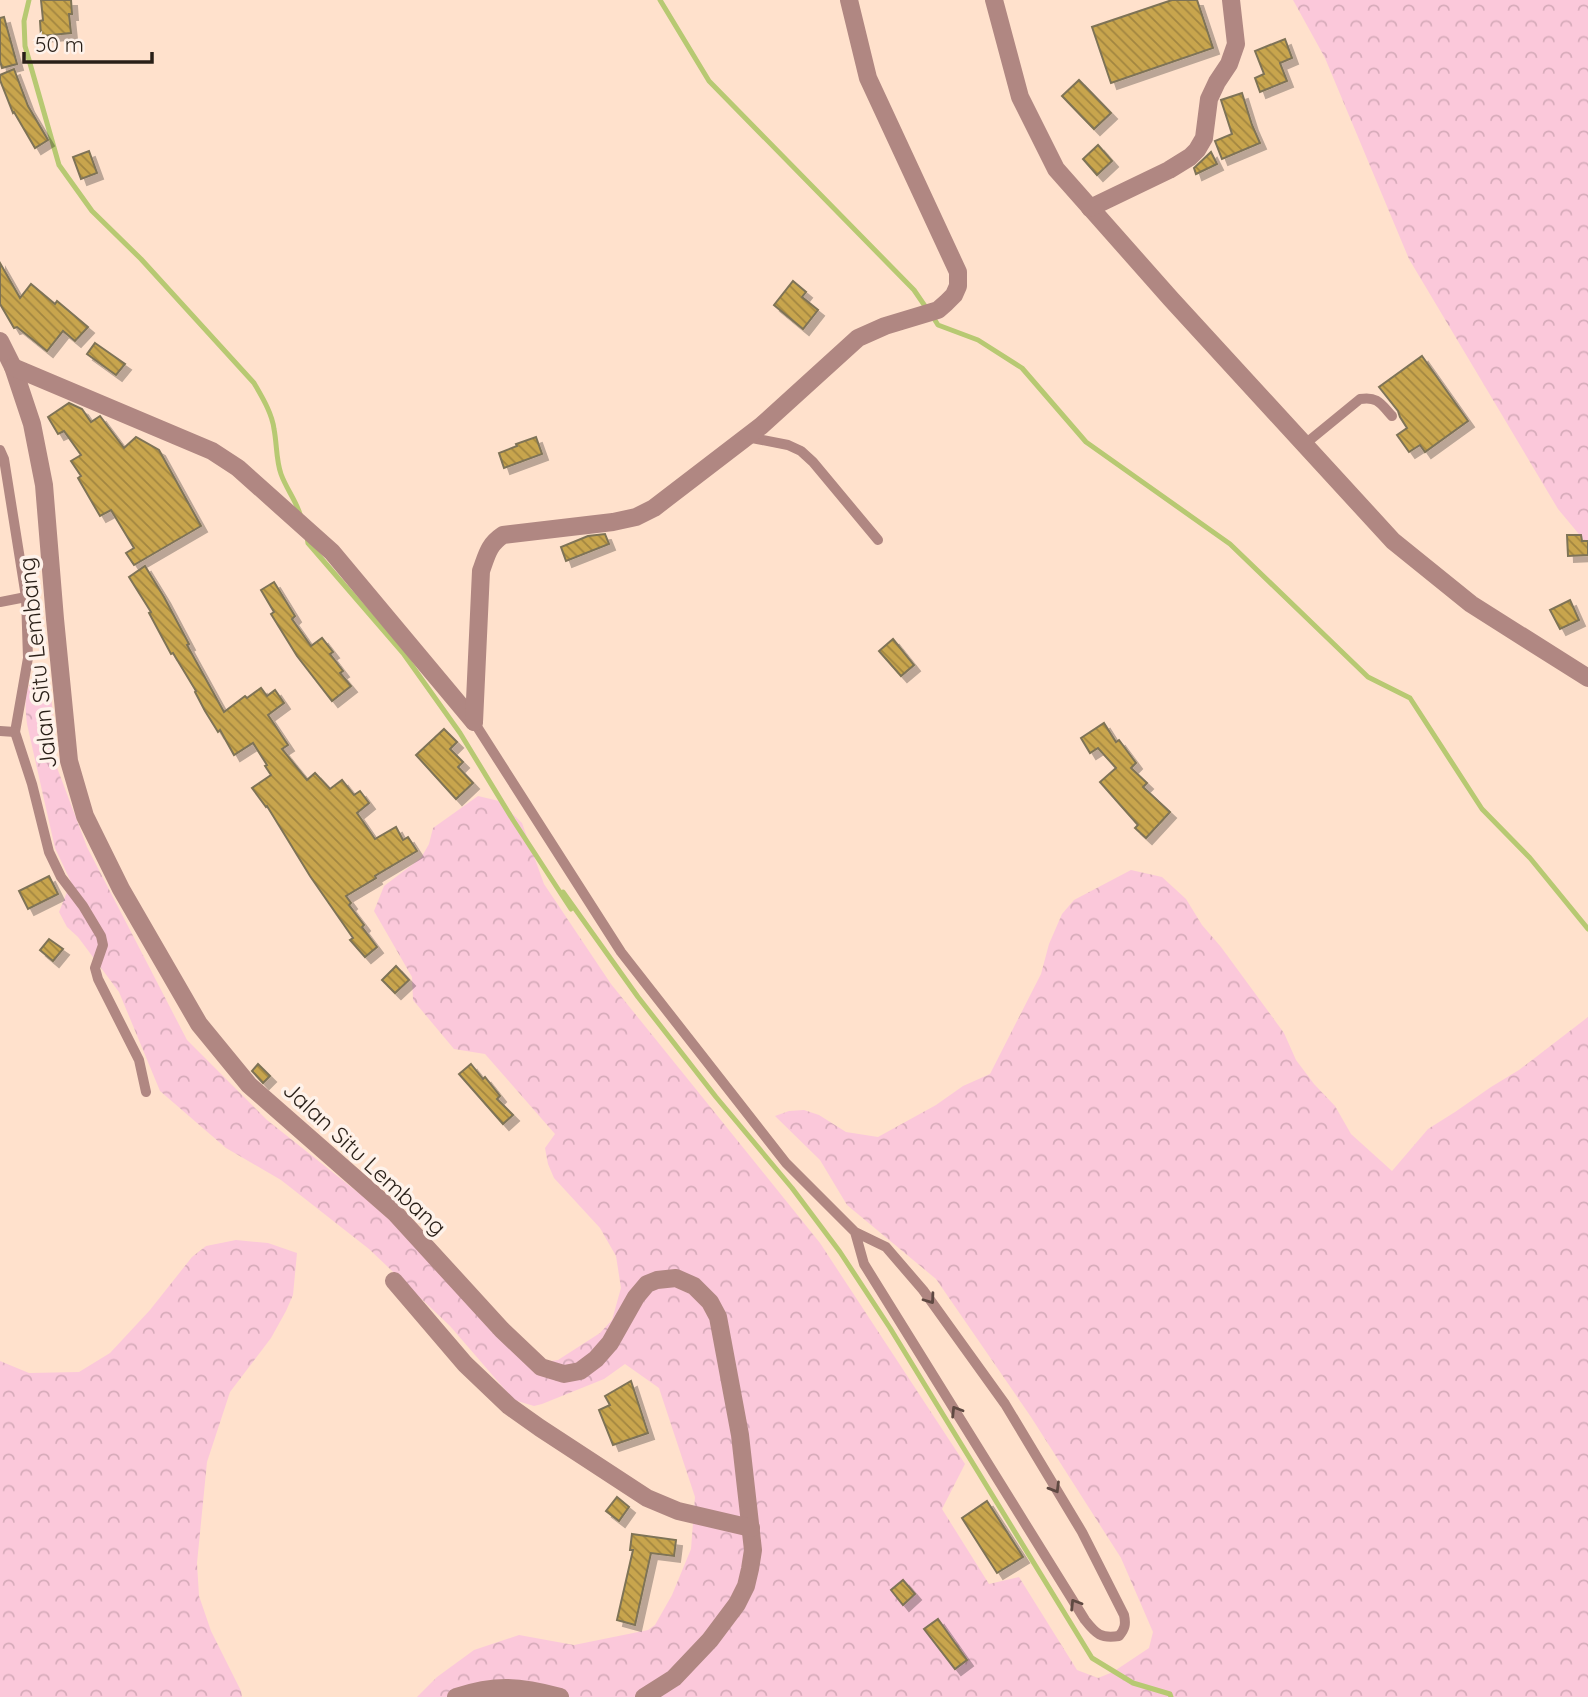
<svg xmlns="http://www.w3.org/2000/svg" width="1588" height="1697" font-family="Quicksand,sans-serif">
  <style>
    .forest { fill: url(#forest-crowns) }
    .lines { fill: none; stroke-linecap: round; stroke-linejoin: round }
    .stream { stroke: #b7c972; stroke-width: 5 }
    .building { fill: url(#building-back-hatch); stroke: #7e7357; stroke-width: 2; filter: url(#shadow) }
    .lane { stroke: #b08782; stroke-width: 10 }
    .street { stroke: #b08782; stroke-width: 18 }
    .oneway { stroke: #5f4942 }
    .labels { text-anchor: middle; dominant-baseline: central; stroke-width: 7; stroke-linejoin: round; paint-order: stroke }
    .street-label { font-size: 23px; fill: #291f17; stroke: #fef2ea }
  </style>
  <defs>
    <pattern id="forest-crowns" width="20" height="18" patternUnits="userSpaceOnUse" patternTransform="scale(1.75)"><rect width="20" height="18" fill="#fbc8da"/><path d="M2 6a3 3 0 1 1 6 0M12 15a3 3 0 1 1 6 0" fill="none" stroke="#d7abba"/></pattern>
    <pattern id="building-back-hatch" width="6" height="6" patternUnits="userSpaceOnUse" patternTransform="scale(1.75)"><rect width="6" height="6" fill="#c8a54e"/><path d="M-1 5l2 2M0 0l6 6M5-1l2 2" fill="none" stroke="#a28640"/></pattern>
    <filter id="shadow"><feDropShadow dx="6" dy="6" stdDeviation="0" flood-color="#0004"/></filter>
  </defs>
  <rect width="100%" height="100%" fill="#ffe1cc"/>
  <g class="forest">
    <polygon points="1293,0 1588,0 1588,545 1558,509 1409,259 1325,58"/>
    <path d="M44 675 49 682 53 713 50 730V749L87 847 187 1040 267 1120 365 1198 410 1238 528 1364 558 1360 600 1333 612 1320 621 1288 616 1256 600 1228 554 1178 548 1164 545 1148 555 1134 485 1054 454 1049 413 1000 412 977 374 911 384 886 421 858 429 844 433 828 478 796 499 801 522 823 544 884 611 984 820 1243 965 1464 942 1509 989 1584 1019 1577 1077 1670 1098 1678 1113 1672 1149 1648 1153 1632 1121 1558 1031 1417 936 1279 847 1205 820 1160 775 1116 789 1111 804 1110 819 1115 846 1132 878 1137 936 1105 963 1086 990 1074 1041 974 1049 944 1062 914 1074 900 1131 870 1162 877 1186 899 1202 925 1221 947 1284 1033 1296 1060 1314 1084 1335 1106 1351 1134 1392 1171 1428 1129 1455 1112 1491 1087 1519 1070 1588 1017V1697H417L437 1677 474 1650 519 1635 574 1645 648 1630 655 1625 672 1595 691 1549 695 1497 659 1388 625 1364 604 1379 542 1404 534 1406 514 1400 450 1326 369 1249 281 1180 226 1148 160 1091 119 992 78 937 67 927 59 912 71 882 55 848 27 724C25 706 22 679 44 675Z"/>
    <polygon points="236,1240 268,1243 297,1253 293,1295 286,1311 271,1338 230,1392 207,1462 197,1563 199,1596 211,1631 241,1691 242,1697 0,1697 0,1361 29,1373 79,1372 110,1353 150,1310 192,1257 206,1246"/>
  </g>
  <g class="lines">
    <g class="stream">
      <path d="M29 0 24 21 25 46 59 165 92 211 141 259 254 383C262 397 272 413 274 429 277 444 276 460 281 474 286 488 295 499 300 514"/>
      <polyline points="660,0 709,81 914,290 927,309"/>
      <polyline points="933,317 938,325 978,340 1022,368 1086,442 1230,544 1368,677 1410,698 1482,809 1530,858 1588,929"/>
      <polyline points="307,537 308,543 403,653 460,733 513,820 571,909 563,892 638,997 716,1097 792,1188 840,1252 890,1328 1092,1658 1133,1683 1170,1694 1171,1697"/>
    </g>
  </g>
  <g class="building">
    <polygon points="41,0 71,0 72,14 69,14 71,33 41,36 40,21 43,20"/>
    <polygon points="1172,0 1197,0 1213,48 1111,83 1092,27"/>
    <polygon points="4,17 17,64 2,68 0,61 0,18"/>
    <polygon points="1285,39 1292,58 1280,63 1287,81 1260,92 1255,78 1264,74 1255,51"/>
    <polygon points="14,69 28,106 48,140 35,148 14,112 13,113 0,80 0,75"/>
    <polygon points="1079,80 1111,113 1094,129 1062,96"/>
    <polygon points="1242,93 1252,125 1260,143 1222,159 1215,141 1232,134 1221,100"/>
    <polygon points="1098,145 1112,161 1097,175 1083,159"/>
    <polygon points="89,151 97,173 81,179 73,157"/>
    <polygon points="1211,152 1217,164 1196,174 1194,168"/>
    <polygon points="0,263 20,298 31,284 55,304 57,301 88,327 75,341 63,331 47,351 17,327 14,328 0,304"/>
    <polygon points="793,281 806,292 802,297 818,310 803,329 774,305"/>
    <polygon points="95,343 125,364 116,375 87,354"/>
    <polygon points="1422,356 1468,421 1425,452 1420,445 1409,452 1397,435 1407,428 1400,417 1398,411 1379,387"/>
    <polygon points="69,403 82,409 91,422 100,416 124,448 136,437 159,450 201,526 134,565 126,553 134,548 111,510 100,516 78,478 81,476 71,461 81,455 64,431 58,434 48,417"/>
    <polygon points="536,437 542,454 504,468 499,453 517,446 516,444"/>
    <polygon points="605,534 609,544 566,561 561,547 588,536"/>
    <polygon points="1567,535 1581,535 1582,541 1588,541 1588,555 1568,556"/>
    <polygon points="145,566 164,597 189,644 187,645 224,712 245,696 247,698 261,688 267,696 275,690 284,703 268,715 288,745 282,749 307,780 315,773 330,789 342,780 354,795 360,791 369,803 357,813 375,839 396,827 403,840 408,837 417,851 375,876 376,878 346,896 351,903 349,905 364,925 362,927 377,947 365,957 350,940 353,938 310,876 267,806 266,807 252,788 271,775 265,766 267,765 253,743 234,755 220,730 218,732 205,711 195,692 196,691 173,653 171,654 149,613 151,612 129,577"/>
    <polygon points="274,582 295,616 292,619 311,646 322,638 333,652 330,654 343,671 340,673 351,686 332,701 297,656 271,614 274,612 261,590"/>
    <polygon points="1570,600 1579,620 1560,629 1550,610"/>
    <polygon points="893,639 914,665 901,676 879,651"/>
    <polygon points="1104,723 1116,742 1119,740 1136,763 1131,768 1147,783 1143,787 1170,812 1146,838 1135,828 1138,825 1100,782 1116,768 1098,748 1090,753 1081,738"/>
    <polygon points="444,729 457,742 450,749 463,762 458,767 473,783 456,799 416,755"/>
    <polygon points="49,876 58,894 28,909 19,891"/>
    <polygon points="49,939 63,949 53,961 40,950"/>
    <polygon points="396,966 409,980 395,993 382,980"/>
    <polygon points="258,1064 270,1076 263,1083 252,1071"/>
    <polygon points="471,1064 483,1079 485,1077 500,1096 497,1099 513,1115 503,1124 459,1074"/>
    <polygon points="631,1381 648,1433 613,1445 599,1410 610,1405 605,1396"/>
    <polygon points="617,1497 629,1507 619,1521 606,1511"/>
    <polygon points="987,1501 1023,1557 997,1573 962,1518"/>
    <polygon points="632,1534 676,1540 674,1556 651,1553 635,1625 617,1620 633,1550 630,1550"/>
    <polygon points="903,1580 915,1594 903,1605 891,1590"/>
    <polygon points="938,1619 967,1660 955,1669 924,1629"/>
  </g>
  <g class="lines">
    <g class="lane">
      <polyline points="747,437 788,445 801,451 813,462 878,540"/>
      <path d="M1305 444 1360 399C1378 396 1381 404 1392 416"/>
      <polyline points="0,450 4,459 26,597 28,658 15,732 0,731"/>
      <polyline points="0,602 26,597"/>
      <path d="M474 722 621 952 786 1163 855 1232 886 1247 923 1290 1005 1404 1082 1532 1124 1615C1126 1624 1125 1629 1119 1636 1101 1639 1096 1634 1085 1620L864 1264 855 1232"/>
      <polyline points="15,732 32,784 49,852 61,877 83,906 101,936 103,945 95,968 98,979 139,1060 146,1092"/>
    </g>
    <g class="street">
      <polyline points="994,0 1020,97 1056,169 1171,299 1393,541 1471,604 1588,678"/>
      <polyline points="1090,208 1169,170 1190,157 1197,150 1204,138 1209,99 1217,82 1229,64 1236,44 1231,0"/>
      <polyline points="0,341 13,367 32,424 44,485 55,619 69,761 85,816 121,889 199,1024 249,1085 395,1213 502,1330 541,1367 564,1374 580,1371 596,1359 610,1343 636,1297 647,1284 657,1280 676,1278 694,1286 710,1302 718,1317 740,1435 753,1550 750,1569 746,1586 737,1604 710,1640 674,1678 644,1697"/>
      <polyline points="13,367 212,451 238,468 332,552 474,722"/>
      <path d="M474 722 481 571C487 555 488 545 503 535L613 522 636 517 654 508 761 426 858 338 885 326 938 310 946 303 954 295 958 286V272L868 78 849 0"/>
      <polyline points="394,1281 465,1364 509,1406 540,1428 647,1498 678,1511 751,1528"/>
      <path d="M456 1697C496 1684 520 1686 560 1697"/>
    </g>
  </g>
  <defs><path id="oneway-chevron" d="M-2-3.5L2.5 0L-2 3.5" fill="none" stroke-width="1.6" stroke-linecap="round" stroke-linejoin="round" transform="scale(1.75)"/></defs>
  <g class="oneway">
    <use href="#oneway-chevron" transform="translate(930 1299) rotate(54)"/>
    <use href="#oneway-chevron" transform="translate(956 1411) rotate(-122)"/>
    <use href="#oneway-chevron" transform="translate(1055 1488) rotate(59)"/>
    <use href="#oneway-chevron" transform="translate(1075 1604) rotate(-122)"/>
  </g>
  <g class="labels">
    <g class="street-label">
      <text transform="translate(37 663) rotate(-96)">Jalan Situ Lembang</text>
      <text transform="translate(365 1158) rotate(43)">Jalan Situ Lembang</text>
    </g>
  </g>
  <path d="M24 52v10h128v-10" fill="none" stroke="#291f17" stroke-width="3.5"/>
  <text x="35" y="52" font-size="21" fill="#291f17" stroke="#fef2ea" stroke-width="5" paint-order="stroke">50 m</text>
</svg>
